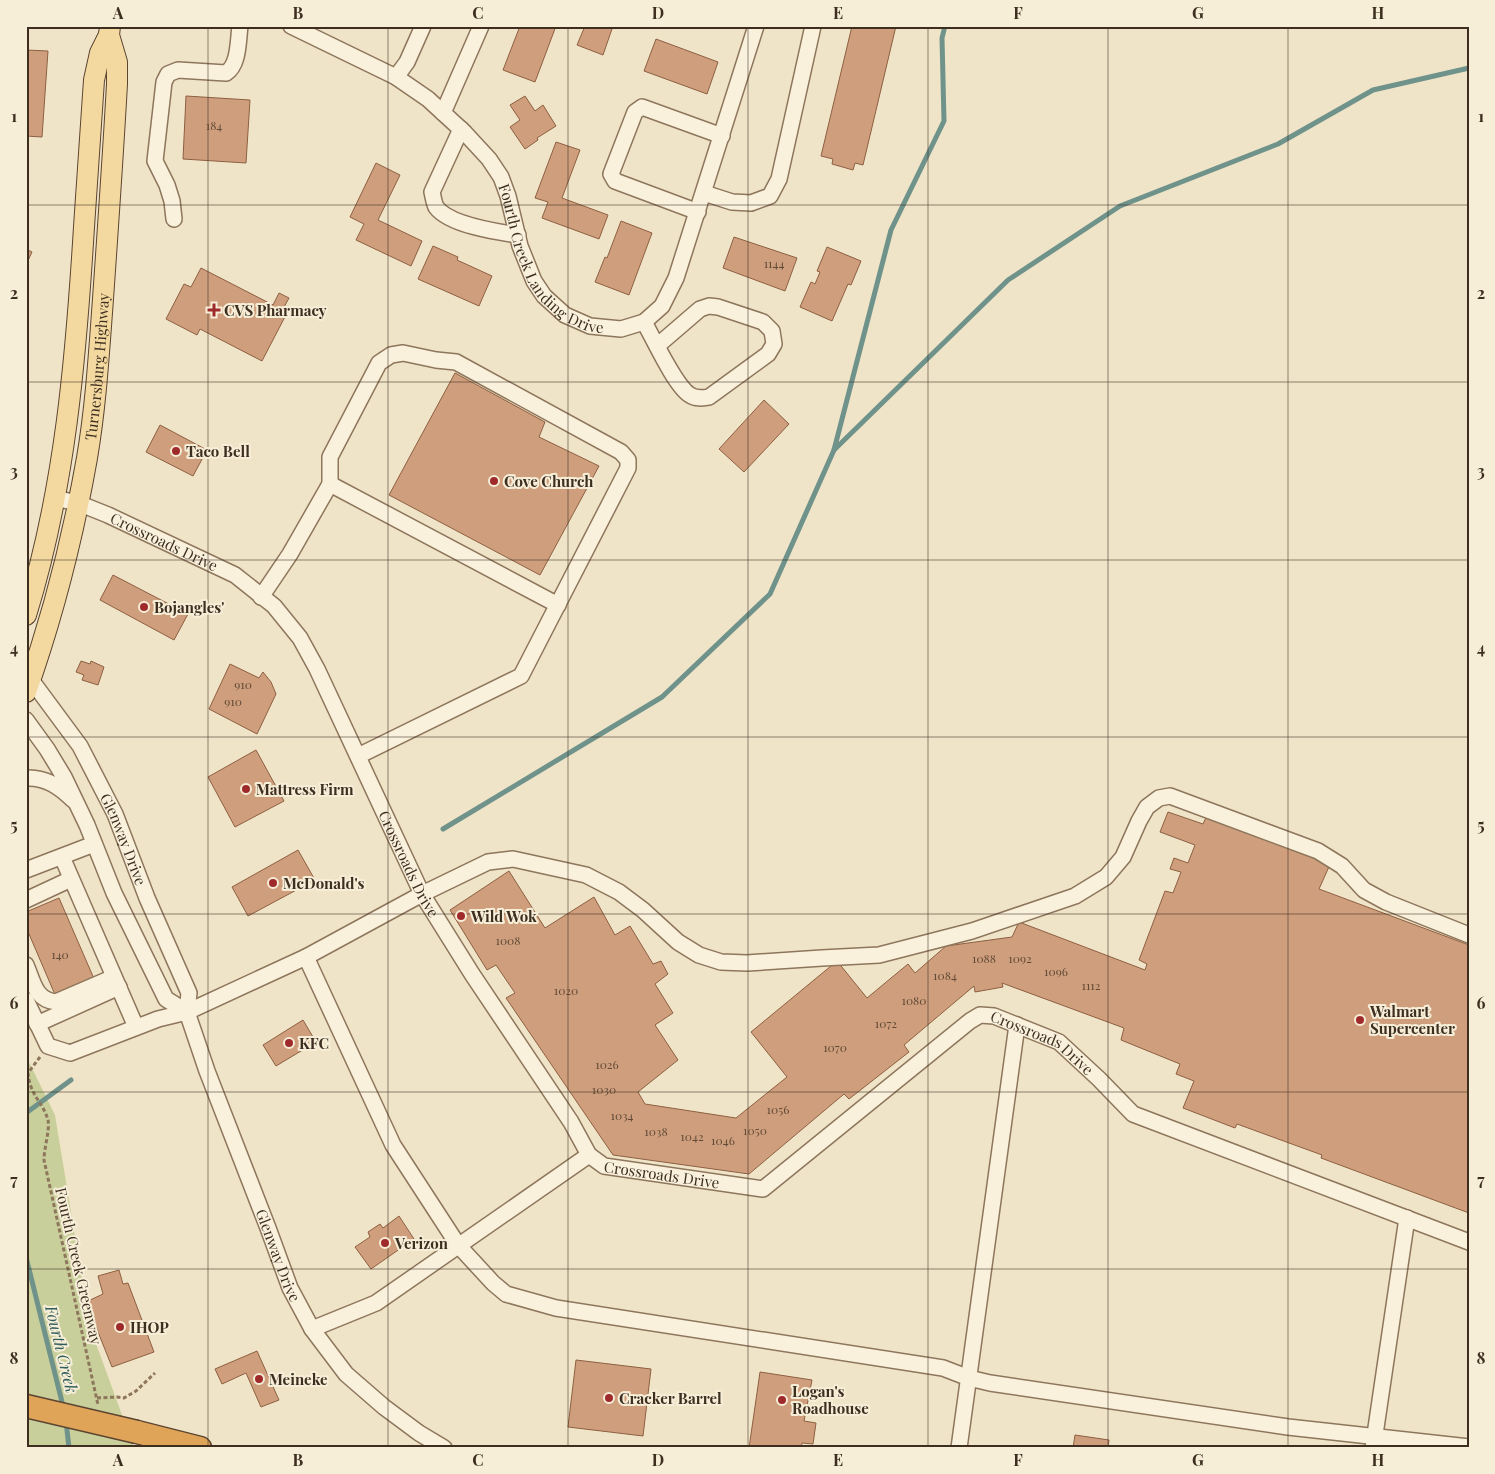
<svg xmlns="http://www.w3.org/2000/svg" width="1495" height="1474" font-family="'Playfair Display',serif">
  <style>
    .green { fill: #c9cf9b }
    .lines { fill: none; stroke-linecap: round; stroke-linejoin: round }
    .stream { stroke: #6f938a; stroke-width: 5 }
    .building { fill: #cf9f7d; stroke: #8d5f41 }
    .minor-casing { stroke: #8d765c; stroke-width: 18 }
    .major-casing { stroke: #5b4430; stroke-width: 22 }
    .highway-casing { stroke: #5b4430; stroke-width: 25 }
    .path { stroke: #8d765c; stroke-width: 3; stroke-dasharray: 4 2.5; stroke-linecap: butt }
    .minor { stroke: #faf1dc; stroke-width: 15 }
    .major { stroke: #f3d9a0; stroke-width: 20 }
    .highway { stroke: #e0a458; stroke-width: 22 }
    .highway-bridge-casing { stroke: #5b4430; stroke-width: 25; stroke-linecap: butt }
    .highway-bridge { stroke: #e0a458; stroke-width: 22 }
    .grid { fill: none; stroke: #3d2e20; stroke-width: 1; stroke-opacity: 0.55 }
    .poi-dot { fill: #9e2a2b; stroke: #f7eed8; stroke-width: 2 }
    .labels { text-anchor: middle; dominant-baseline: central; stroke-width: 4; stroke-linejoin: round; paint-order: stroke }
    .number-label { font-size: 12px; fill: #624a37 }
    .street-label { font-size: 15px; fill: #3d2e20; stroke: #f7eed8 }
    .poi-label { font-size: 15px; font-weight: bold; fill: #3d2e20; stroke: #f7eed8; text-anchor: start }
    .water-label { font-size: 16px; font-style: italic; fill: #2f5d5a; stroke: #f7eed8 }
    .neatline { fill: none; stroke: #3d2e20; stroke-width: 2 }
    .grid-label { font-size: 16px; text-anchor: middle; font-weight: bold; fill: #3d2e20 }
  </style>
  <rect width="100%" height="100%" fill="#f0e4c8"/>
  <polygon class="green" points="26,1056 55,1115 90,1327 134,1448 26,1448"/>
  <g class="lines">
    <g class="stream">
      <polyline points="834,450 1008,280 1120,206 1278,144 1373,90 1469,68"/>
      <polyline points="443,829 662,697 770,594 834,450 891,230 944,121 942,38 945,26"/>
      <polyline points="26,1113 71,1080"/>
      <polyline points="26,1257 64,1410"/>
      <polyline points="66,1421 69,1448"/>
    </g>
  </g>
  <g class="building">
    <polygon points="520,26 556,26 535,82 503,70"/>
    <polygon points="585,26 613,26 603,55 577,45"/>
    <polygon points="852,26 896,26 863,165 855,163 853,170 832,164 833,159 821,156"/>
    <polygon points="656,39 718,62 707,94 644,71"/>
    <polygon points="26,50 48,51 42,137 26,136"/>
    <polygon points="186,96 250,100 246,163 183,159"/>
    <polygon points="525,96 535,111 543,105 556,126 537,138 538,140 525,149 510,127 520,120 510,105"/>
    <polygon points="556,142 580,150 562,198 608,215 599,239 542,218 548,202 535,198"/>
    <polygon points="376,163 400,175 378,220 422,241 411,266 356,240 364,224 350,217"/>
    <polygon points="621,221 652,233 629,295 595,282 605,257 607,258"/>
    <polygon points="734,237 797,258 785,291 723,268"/>
    <polygon points="433,246 458,257 457,260 492,276 479,306 418,279"/>
    <polygon points="827,247 861,261 851,285 848,284 832,321 800,307 811,282 815,284 820,272 817,271"/>
    <polygon points="26,249 32,252 26,265"/>
    <polygon points="201,268 273,305 279,293 289,298 283,309 288,311 262,361 200,329 197,335 166,319 184,284 191,287"/>
    <polygon points="455,373 545,422 539,437 599,466 540,575 389,495"/>
    <polygon points="764,400 789,424 744,472 719,449"/>
    <polygon points="160,425 207,450 193,476 146,452"/>
    <polygon points="113,575 188,614 174,640 100,600"/>
    <polygon points="81,661 90,664 91,661 104,667 98,685 82,680 84,675 76,672"/>
    <polygon points="230,664 259,678 263,672 271,682 276,694 257,734 209,709"/>
    <polygon points="256,750 284,801 235,827 208,777"/>
    <polygon points="1168,812 1203,824 1208,813 1332,860 1319,889 1469,945 1469,1213 1321,1158 1322,1155 1237,1124 1235,1128 1183,1108 1194,1081 1176,1074 1180,1064 1121,1040 1124,1028 1002,983 1003,987 975,992 974,986 904,1045 909,1052 849,1099 844,1094 749,1174 613,1155 506,998 515,993 496,965 487,970 450,910 509,871 545,928 594,897 615,935 630,926 653,964 661,961 668,974 655,984 673,1013 655,1025 678,1060 638,1092 645,1104 736,1118 787,1077 751,1032 837,961 867,998 908,964 915,973 946,946 1012,937 1019,922 1145,970 1147,964 1139,960 1165,891 1173,893 1181,872 1170,869 1174,858 1188,863 1195,845 1160,832"/>
    <polygon points="298,850 315,880 248,916 232,887"/>
    <polygon points="59,898 95,981 56,997 26,927 26,912"/>
    <polygon points="303,1020 316,1042 276,1066 263,1045"/>
    <polygon points="399,1216 414,1239 371,1269 355,1247 370,1237 368,1232 380,1224 383,1228"/>
    <polygon points="119,1270 123,1284 128,1283 154,1352 112,1367 86,1302 103,1294 98,1276"/>
    <polygon points="257,1351 279,1400 261,1407 246,1373 222,1384 215,1369"/>
    <polygon points="576,1360 651,1369 643,1436 568,1427"/>
    <polygon points="760,1372 812,1380 804,1421 816,1423 813,1444 802,1443 801,1448 749,1448"/>
    <polygon points="1075,1435 1109,1440 1108,1448 1073,1448"/>
  </g>
  <g class="lines">
    <g class="minor-casing">
      <g id="minor">
        <path id="s1" d="M291 26 396 77 428 99 465 133 489 159 501 177 508 196 520 246 534 281 544 296 565 315 590 326 621 329 644 322 662 306 676 278 756 26"/>
        <polyline points="396,77 407,62 423,26"/>
        <polyline points="443,113 481,26"/>
        <path d="M461 129 432 192C433 196 434 203 436 207 449 225 497 232 518 235"/>
        <polyline points="704,193 732,202 751,203 770,196 779,179 813,26"/>
        <polyline points="698,212 615,181 611,174 635,112 642,107 722,136"/>
        <path d="M174 219 172 201 167 185 155 161 164 82 168 74 178 70 226 73C239 65 238 41 240 26"/>
        <path d="M644 322C654 339 675 386 690 395 696 399 702 398 709 397L768 354 774 344 772 331 763 322 718 307 709 306 700 309 657 346"/>
        <polyline points="330,484 558,605"/>
        <path id="s2" d="M54 498 78 503 108 515 235 575 274 606 300 638 317 669 422 894 472 974 571 1122 589 1155 604 1166 763 1189 970 1021 980 1015 994 1016 1059 1042 1099 1079 1133 1114 1469 1242"/>
        <polyline points="261,597 290,554 330,484 330,457 379,363 391,355 403,353 436,360 456,362 621,452 628,460 628,468 521,676 358,756"/>
        <path id="s3" d="M26 673 80 746 115 814 147 898 189 993 187 1012 207 1071 268 1228 290 1288 312 1329 346 1374 384 1407 419 1433 444 1448"/>
        <polyline points="26,720 47,749 64,777 87,825 114,893 166,999 187,1012"/>
        <path d="M26 778C46 777 60 787 73 800"/>
        <polyline points="62,857 136,1027"/>
        <polyline points="26,870 94,844"/>
        <polyline points="26,900 71,879"/>
        <polyline points="306,957 393,1145 458,1245 493,1283 506,1294 556,1308 943,1368 969,1378 990,1383 1288,1427 1469,1447"/>
        <path d="M26 965C33 981 35 1000 56 1002L114 977"/>
        <polyline points="26,1000 48,1046 70,1053 158,1019 187,1012 306,957 422,894 488,862 513,859 586,875 619,892 643,910 678,942 699,955 721,962 747,963 822,958 879,955 972,931 1075,896 1106,877 1123,857 1139,821 1147,807 1159,798 1170,796 1318,851 1342,866 1364,890 1386,902 1469,935"/>
        <polyline points="37,1024 119,987"/>
        <polyline points="312,1329 376,1303 589,1155"/>
        <polyline points="959,1448 1017,1025"/>
        <polyline points="1373,1448 1407,1218"/>
      </g>
    </g>
    <g class="major-casing">
      <g id="major">
        <path d="M26 615C65 489 76 358 84 227 87 178 91 129 94 80L100 53 109 35"/>
        <path id="s4" d="M26 692C53 616 73 537 87 458 96 405 99 352 103 299 108 227 113 156 117 84V62L109 35 110 26"/>
      </g>
    </g>
    <g class="highway-casing">
      <polyline id="highway" points="137,1432 200,1448"/>
    </g>
    <g class="path">
      <path d="M40 1057 28 1073C30 1096 43 1102 48 1120 50 1130 44 1148 44 1160L98 1405"/>
      <polyline points="97,1398 117,1397 124,1398 136,1391 155,1373"/>
    </g>
    <use href="#minor" class="minor"/>
    <use href="#major" class="major"/>
    <use href="#highway" class="highway"/>
    <g class="highway-bridge-casing">
      <polyline id="highway-bridge" points="26,1406 137,1432"/>
    </g>
    <use href="#highway-bridge" class="highway-bridge"/>
  </g>
  <path class="grid" d="M208 26V1448M388 26V1448M568 26V1448M748 26V1448M928 26V1448M1108 26V1448M1288 26V1448M26 205H1469M26 382H1469M26 560H1469M26 737H1469M26 914H1469M26 1092H1469M26 1269H1469"/>
  <g class="poi-dot">
    <path d="M211.5 302.5h5v5h5v5h-5v5h-5v-5h-5v-5h5z"/>
    <circle cx="176" cy="451" r="5"/>
    <circle cx="494" cy="481" r="5"/>
    <circle cx="144" cy="607" r="5"/>
    <circle cx="246" cy="789" r="5"/>
    <circle cx="273" cy="883" r="5"/>
    <circle cx="461" cy="916" r="5"/>
    <circle cx="1360" cy="1020" r="5"/>
    <circle cx="289" cy="1043" r="5"/>
    <circle cx="385" cy="1243" r="5"/>
    <circle cx="120" cy="1327" r="5"/>
    <circle cx="259" cy="1379" r="5"/>
    <circle cx="609" cy="1398" r="5"/>
    <circle cx="782" cy="1400" r="5"/>
  </g>
  <g class="labels">
    <g class="number-label">
      <text x="214" y="125">184</text>
      <text x="774" y="263">1144</text>
      <text x="243" y="684">910</text>
      <text x="233" y="701">910</text>
      <text x="508" y="940">1008</text>
      <text x="60" y="954">140</text>
      <text x="984" y="958">1088</text>
      <text x="1020" y="958">1092</text>
      <text x="1056" y="971">1096</text>
      <text x="945" y="975">1084</text>
      <text x="1091" y="985">1112</text>
      <text x="566" y="990">1020</text>
      <text x="914" y="1000">1080</text>
      <text x="886" y="1023">1072</text>
      <text x="835" y="1047">1070</text>
      <text x="607" y="1064">1026</text>
      <text x="604" y="1089">1030</text>
      <text x="778" y="1109">1056</text>
      <text x="622" y="1115">1034</text>
      <text x="755" y="1130">1050</text>
      <text x="656" y="1131">1038</text>
      <text x="692" y="1136">1042</text>
      <text x="723" y="1140">1046</text>
    </g>
    <g class="street-label">
      <text stroke="none"><textPath href="#s1" startOffset="365">Fourth Creek Landing Drive</textPath></text>
      <text stroke="none"><textPath href="#s4" startOffset="334">Turnersburg Highway</textPath></text>
      <text stroke="none"><textPath href="#s2" startOffset="119">Crossroads Drive</textPath></text>
      <text stroke="none"><textPath href="#s3" startOffset="194">Glenway Drive</textPath></text>
      <text stroke="none"><textPath href="#s2" startOffset="539">Crossroads Drive</textPath></text>
      <text stroke="none"><textPath href="#s2" startOffset="1409">Crossroads Drive</textPath></text>
      <text stroke="none"><textPath href="#s2" startOffset="959">Crossroads Drive</textPath></text>
      <text stroke="none"><textPath href="#s3" startOffset="640">Glenway Drive</textPath></text>
      <text transform="translate(79 1266) rotate(77)">Fourth Creek Greenway</text>
    </g>
    <g class="poi-label">
      <text x="224" y="310">CVS Pharmacy</text>
      <text x="186" y="451">Taco Bell</text>
      <text x="504" y="481">Cove Church</text>
      <text x="154" y="607">Bojangles'</text>
      <text x="256" y="789">Mattress Firm</text>
      <text x="283" y="883">McDonald's</text>
      <text x="471" y="916">Wild Wok</text>
      <text x="1370" y="1011">Walmart<tspan x="1370" dy="17">Supercenter</tspan></text>
      <text x="299" y="1043">KFC</text>
      <text x="395" y="1243">Verizon</text>
      <text x="130" y="1327">IHOP</text>
      <text x="269" y="1379">Meineke</text>
      <text x="792" y="1391">Logan's<tspan x="792" dy="17">Roadhouse</tspan></text>
      <text x="619" y="1398">Cracker Barrel</text>
    </g>
    <g class="water-label">
      <text transform="translate(62 1349) rotate(76)">Fourth Creek</text>
    </g>
  </g>
  <rect width="1495" height="1474" fill="none" stroke="#f7eed8" stroke-width="55"/>
  <rect x="28" y="28" width="1440" height="1418" class="neatline"/>
  <g class="grid-label">
    <text x="118" y="19">A</text>
    <text x="298" y="19">B</text>
    <text x="478" y="19">C</text>
    <text x="658" y="19">D</text>
    <text x="838" y="19">E</text>
    <text x="1018" y="19">F</text>
    <text x="1198" y="19">G</text>
    <text x="1378" y="19">H</text>
    <text x="14" y="122">1</text>
    <text x="1481" y="122">1</text>
    <text x="14" y="299">2</text>
    <text x="1481" y="299">2</text>
    <text x="14" y="477">3</text>
    <text x="1481" y="477">3</text>
    <text x="14" y="654">4</text>
    <text x="1481" y="654">4</text>
    <text x="14" y="831">5</text>
    <text x="1481" y="831">5</text>
    <text x="14" y="1009">6</text>
    <text x="1481" y="1009">6</text>
    <text x="14" y="1186">7</text>
    <text x="1481" y="1186">7</text>
    <text x="14" y="1364">8</text>
    <text x="1481" y="1364">8</text>
    <text x="118" y="1466">A</text>
    <text x="298" y="1466">B</text>
    <text x="478" y="1466">C</text>
    <text x="658" y="1466">D</text>
    <text x="838" y="1466">E</text>
    <text x="1018" y="1466">F</text>
    <text x="1198" y="1466">G</text>
    <text x="1378" y="1466">H</text>
  </g>
</svg>
